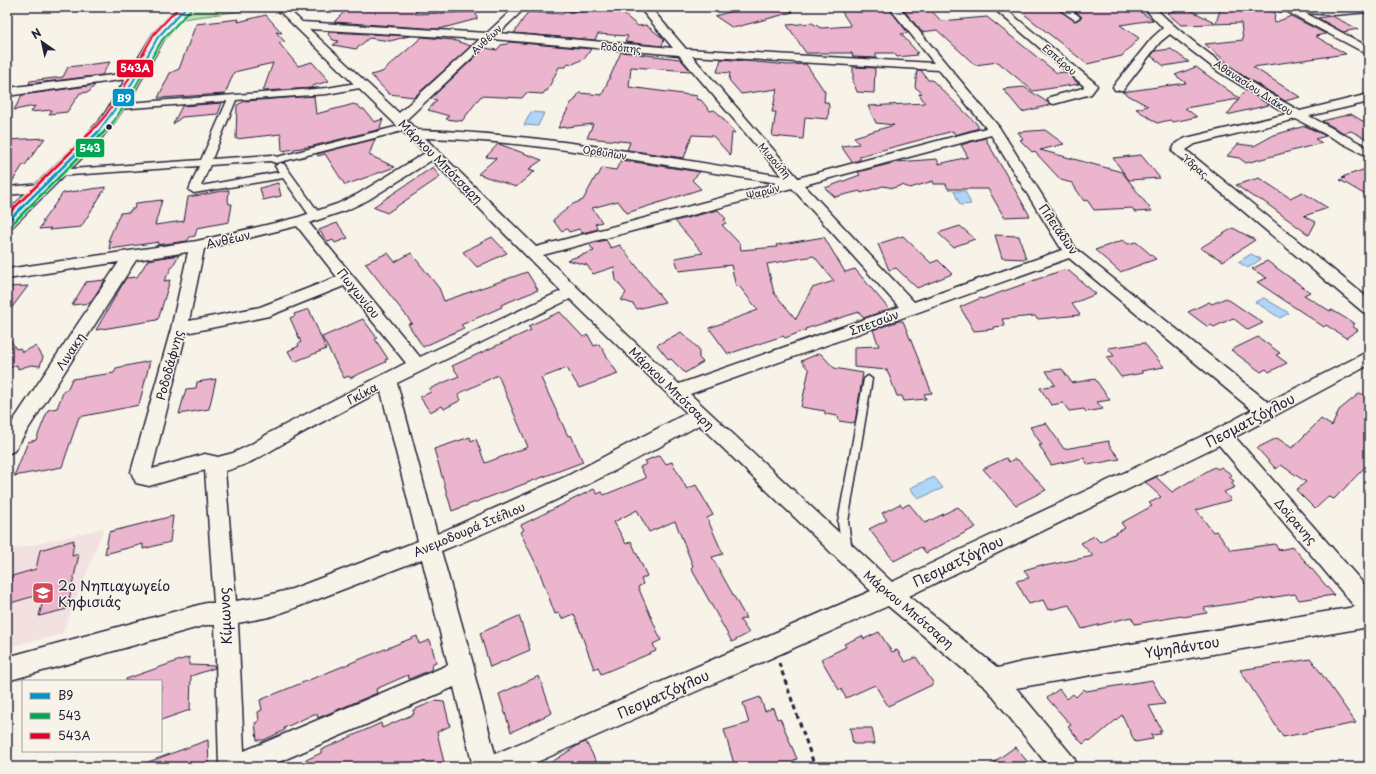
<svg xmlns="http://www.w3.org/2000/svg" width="1376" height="774" font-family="'Playpen Sans',sans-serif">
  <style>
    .built { fill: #f3e0e0 }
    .green { fill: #b2e8ab; stroke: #6a8573 }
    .water { fill: #afd5f9; stroke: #778dad }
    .building { fill: #ebb5cd; stroke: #22223b; fill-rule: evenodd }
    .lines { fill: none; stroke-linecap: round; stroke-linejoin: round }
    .service-casing { stroke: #22223b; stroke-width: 3 }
    .pedestrian-casing { stroke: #22223b; stroke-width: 3 }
    .minor-casing { stroke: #22223b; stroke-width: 3 }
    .tertiary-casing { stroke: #22223b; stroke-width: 3 }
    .secondary-casing { stroke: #22223b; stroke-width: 3 }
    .path { stroke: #22223b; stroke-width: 3; stroke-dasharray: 5 4; stroke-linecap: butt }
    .service { fill: #f7f3e8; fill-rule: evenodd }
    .pedestrian { fill: #f7f3e8; fill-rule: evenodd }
    .minor { fill: #f7f3e8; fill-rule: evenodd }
    .tertiary { fill: #f7f3e8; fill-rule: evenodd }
    .secondary { fill: #f7f3e8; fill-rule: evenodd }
    .bus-1-far1-casing { stroke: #f7f3e8; stroke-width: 4 }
    .bus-1-casing { stroke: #f7f3e8; stroke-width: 5 }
    .bus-2-far1-casing { stroke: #f7f3e8; stroke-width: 4 }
    .bus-2-casing { stroke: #f7f3e8; stroke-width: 5 }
    .bus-3-far1-casing { stroke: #f7f3e8; stroke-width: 4 }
    .bus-3-casing { stroke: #f7f3e8; stroke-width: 5 }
    .bus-1-far1 { stroke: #0095c8; stroke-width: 2 }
    .bus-1 { stroke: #0095c8; stroke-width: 2.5 }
    .bus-2-far1 { stroke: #00a651; stroke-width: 2 }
    .bus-2 { stroke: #00a651; stroke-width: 2.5 }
    .bus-3-far1 { stroke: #e4002b; stroke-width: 2 }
    .bus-3 { stroke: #e4002b; stroke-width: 2.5 }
    .bus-dot { fill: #22223b; stroke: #f7f3e8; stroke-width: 1.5 }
    .labels { text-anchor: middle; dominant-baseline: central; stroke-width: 3; stroke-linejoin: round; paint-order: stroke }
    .far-street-label { font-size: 10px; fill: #22223b; stroke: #f7f3e8 }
    .street-label { font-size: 12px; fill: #22223b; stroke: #f7f3e8 }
    .near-street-label { font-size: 14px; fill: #22223b; stroke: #f7f3e8 }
    .near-poi-label { font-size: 14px; fill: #22223b; stroke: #f7f3e8; text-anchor: start }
    .line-badge { stroke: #f7f3e8; stroke-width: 1.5 }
    .badge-label { font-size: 11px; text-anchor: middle; font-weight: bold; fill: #fff }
  </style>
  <rect width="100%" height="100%" fill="#f7f3e8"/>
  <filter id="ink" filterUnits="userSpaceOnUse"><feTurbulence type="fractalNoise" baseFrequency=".025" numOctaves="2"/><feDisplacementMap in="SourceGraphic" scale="8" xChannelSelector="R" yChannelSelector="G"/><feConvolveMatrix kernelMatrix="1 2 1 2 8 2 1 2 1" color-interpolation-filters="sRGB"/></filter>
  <g filter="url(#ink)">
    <polygon class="built" points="104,528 62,634 7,647 7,551"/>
    <polygon class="green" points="194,7 271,7 182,19"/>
    <g class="water">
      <polygon points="531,112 544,113 538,126 524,125"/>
      <polygon points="954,191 965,191 971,204 960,205"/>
      <polygon points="1251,254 1261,259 1248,268 1238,262"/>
      <polygon points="1264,298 1289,313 1280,318 1255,302"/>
      <polygon points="934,477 943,488 918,499 910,488"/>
    </g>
    <g class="building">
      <polygon points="349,7 419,7 415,14 476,12 477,19 439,29 334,22"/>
      <polygon points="603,7 615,7 638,26 646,25 664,39 662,46 625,42 628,36 598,34 595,40 514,33 528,12 563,14 565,11 583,12"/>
      <polygon points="741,7 793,11 793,12 733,28 715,16 740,9"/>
      <polygon points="860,7 888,7 908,33 901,34 918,53 915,53 917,55 897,57 894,53 876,53 876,58 853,57 852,53 806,53 787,25 812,23 821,28 851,26 840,9"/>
      <polygon points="901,7 925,7 927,10 931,10 941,21 987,17 1057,73 1065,72 1079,84 1033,91 998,62 975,65 937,30 922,32"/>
      <polygon points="1015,7 1055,7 1076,21 1082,17 1070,7 1133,7 1153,20 1120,25 1139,38 1122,56 1087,64"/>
      <polygon points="1227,7 1239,10 1240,7 1249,7 1275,12 1274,23 1291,16 1326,34 1315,36 1346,54 1253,67 1300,97 1285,101 1242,75 1205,44 1243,40 1241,23 1181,25 1167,13 1186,8 1216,23 1220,10 1224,10"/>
      <polygon points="266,15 282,33 276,32 285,42 279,43 298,66 312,62 329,81 312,86 312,88 263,91 273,63 234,72 225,94 158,98 170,73 179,69 196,24 239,19 238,22"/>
      <polygon points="1331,16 1336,18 1358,29 1343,32 1318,18"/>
      <polygon points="329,32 409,36 390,41 369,38 356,49 333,45 339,41 333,40 328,34"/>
      <polygon points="422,37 453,40 471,46 414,97 389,94 371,75 382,72"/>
      <polygon points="509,42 591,49 585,58 573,64 568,63 566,67 559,67 547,91 545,91 543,94 526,93 522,98 481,96 462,121 446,119 449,116 428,110 437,100 430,99 485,48 497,50 501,45 507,44"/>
      <polygon points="1171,49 1189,62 1164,66 1151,56 1155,51"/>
      <polygon points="621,52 680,59 691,71 631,67 629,87 698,96 696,99 701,100 710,111 714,110 718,113 735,133 732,133 730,155 713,136 692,135 684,158 627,150 630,142 587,138 593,124 558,128 571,103 575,100 579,93 602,95"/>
      <polygon points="721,59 789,65 806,64 825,92 824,102 828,102 829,107 828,119 805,117 803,139 772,136 776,112 772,112 777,89 741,94 729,80 730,73 717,72"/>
      <polygon points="110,62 102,75 29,84 30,81 63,77 68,67"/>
      <polygon points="853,67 875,68 874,93 857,92 853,81"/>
      <polygon points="1196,67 1239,98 1246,90 1269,105 1227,115 1239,99 1185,108 1197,117 1173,122 1170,120 1157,123 1136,109 1148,106 1122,92 1186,83 1175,75"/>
      <polygon points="917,70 921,70 928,80 932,80 976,123 979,128 955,135 953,131 860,156 860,160 852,162 841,146 859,144 854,137 894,125 876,123 868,106 925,103 919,94 922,93 915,87"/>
      <polygon points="95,85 89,92 80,93 67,112 49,114 52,110 31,112 35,106 14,110 22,95"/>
      <polygon points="1024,87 1050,104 1050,105 1022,112 1003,89"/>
      <polygon points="314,96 316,114 354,104 355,105 358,105 361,109 364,109 374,122 383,119 380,127 381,129 313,146 282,151 281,134 236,139 237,105 245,101"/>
      <polygon points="222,103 218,114 182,117 173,124 182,106"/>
      <polygon points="1351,114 1369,125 1369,140 1351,131 1344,133 1322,121"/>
      <polygon points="1305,126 1326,136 1315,139 1322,143 1246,163 1239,158 1227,156 1238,144 1254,146 1274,135"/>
      <polygon points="1045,130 1064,144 1040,150 1122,172 1152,211 1135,212 1132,208 1094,210 1087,200 1084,201 1072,183 1061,180 1034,151 1032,152 1020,140 1023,139 1018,132"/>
      <polygon points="45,138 25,165 23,165 10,185 7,185 7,140"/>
      <polygon points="985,138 1030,216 1004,217 988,189 948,189 946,184 934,184 933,181 910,188 902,185 893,188 883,186 861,193 860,191 835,197 825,188 860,175 858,172 897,162 937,159 939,164 968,157 961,145"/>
      <polygon points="375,139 369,155 395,167 345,185 325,154 318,156 317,154"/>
      <polygon points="498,144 499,144 542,160 529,169 535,171 516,187 478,174 496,158 486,157"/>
      <polygon points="1141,155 1160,178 1129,180 1113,158"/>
      <polygon points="621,160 700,172 692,180 701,189 627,213 618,201 592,208 602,222 595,224 598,229 582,233 579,229 569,232 567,229 561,231 553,220 573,204 583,200 596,176 598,176 602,168 616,170"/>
      <polygon points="433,167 440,177 387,213 373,207"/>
      <polygon points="1369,168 1369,197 1340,180 1345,178 1342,177"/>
      <polygon points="1259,178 1290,198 1302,192 1328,208 1304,216 1316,222 1309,235 1263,201 1253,197 1236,185"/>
      <polygon points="278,183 281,196 263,200 260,188"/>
      <polygon points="106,187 81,227 49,230 51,228 39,229 44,222 42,222 63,193"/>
      <polygon points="229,190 228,200 229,204 232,204 229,222 197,228 195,236 190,237 187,241 157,245 159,242 110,249 110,247 109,247 111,241 108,241 120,213 130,212 131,209 134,209 136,203 162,200 155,225 184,221 188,197"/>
      <path d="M718 210 726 219 724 220 726 223 722 225 740 244 741 250 777 247 776 245 824 237 845 272 855 269 889 309 864 318 859 312 805 329 806 330 785 338 783 336 728 354 709 328 758 310 739 286 736 287 731 265 679 271 675 258 703 253 675 221ZM814 256 834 281 812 288 796 319 774 293 767 264Z"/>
      <polygon points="337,223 348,238 335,243 333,240 328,242 319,230"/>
      <polygon points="960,226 975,239 953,247 938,233"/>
      <polygon points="1233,228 1255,240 1223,261 1200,248"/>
      <polygon points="995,235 1019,236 1026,259 1002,258"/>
      <polygon points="903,236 931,263 938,260 952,274 917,288 896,268 889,270 878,244"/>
      <polygon points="492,237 507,253 477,267 463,252"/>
      <polygon points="606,240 611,248 620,245 665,302 637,309 633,304 621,300 626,293 616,280 614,267 593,274 587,265 567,260 594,251 589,244"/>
      <polygon points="1123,240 1128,244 1136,242 1156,259 1120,272 1095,250"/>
      <polygon points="388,253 395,262 411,253 439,288 444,301 527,272 538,290 501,305 502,307 461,325 464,328 423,347 408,324 412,323 365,263"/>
      <polygon points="179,255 164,281 170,280 159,317 157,320 96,330 126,278 137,277 148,260"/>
      <polygon points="1267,261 1310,292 1304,295 1330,311 1332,310 1355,324 1352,326 1358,330 1346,338 1326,325 1324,327 1257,282 1267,278 1252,269"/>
      <polygon points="1063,270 1069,271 1096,294 1072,304 1080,315 1038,319 1035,316 1002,319 1005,326 993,327 994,329 974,331 960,307 981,298 982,299"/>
      <polygon points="105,280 90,303 72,305 86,282"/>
      <polygon points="28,286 7,314 7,287"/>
      <polygon points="1226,298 1263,323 1248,330 1233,318 1214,327 1211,325 1208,327 1188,312 1209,302 1212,304"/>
      <polygon points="309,309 326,349 294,362 288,351 299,346 298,344 301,342 290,318 295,316 294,314"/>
      <polygon points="560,312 583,337 588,335 594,346 599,344 618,374 579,388 567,368 541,378 568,436 571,435 583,462 452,511 434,449 470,437 471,441 476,439 485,463 528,447 498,375 458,394 461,400 444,409 442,406 430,412 420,397 431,392 429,389 459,376 452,366 531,330 528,326"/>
      <polygon points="363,319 377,338 375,339 388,359 385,360 386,362 350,378 349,376 344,378 322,337"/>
      <polygon points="899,321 903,321 932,393 924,394 926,399 904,401 902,396 897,396 887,370 854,367 854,347 879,346 873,330"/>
      <polygon points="681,332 699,349 699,358 703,362 685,373 671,359 669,360 657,345"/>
      <polygon points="7,334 16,349 20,348 22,352 36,346 43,357 40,366 31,365 18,369 17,365 7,369"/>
      <polygon points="1258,337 1280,353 1276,355 1287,363 1269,372 1266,369 1261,372 1231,350"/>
      <polygon points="1144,343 1164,367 1141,371 1143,373 1121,377 1106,357 1114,356 1108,348"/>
      <polygon points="820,353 834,368 863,373 855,422 853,422 853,423 839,421 838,416 825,414 825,411 801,407 809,370 801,361"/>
      <polygon points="150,361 139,405 79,417 62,467 14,476 28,442 36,440 48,410 57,408 64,390 67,390 72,379 114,373 116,368"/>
      <polygon points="1062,369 1072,383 1095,379 1110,400 1097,402 1103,409 1086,412 1084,409 1069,411 1063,403 1051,405 1040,388 1055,385 1046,371"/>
      <polygon points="216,379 209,409 179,414 186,389 196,388 197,382"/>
      <polygon points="1360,393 1369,398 1369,463 1334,499 1328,497 1315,509 1296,490 1306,482 1281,465 1276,469 1257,448 1277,438 1292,448 1321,419 1332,426 1339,410"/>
      <polygon points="1046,423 1064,449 1109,441 1109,445 1120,459 1088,465 1084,458 1051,465 1039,445 1042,445 1030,427"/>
      <polygon points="660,455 666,464 672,462 687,489 696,485 713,515 707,518 723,554 712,557 746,618 740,620 749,633 732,642 691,568 693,566 675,521 649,532 637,510 614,522 626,544 631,541 647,576 641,579 643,584 638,587 661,640 653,644 656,651 601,674 598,667 594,669 574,614 562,619 559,613 555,614 538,568 520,532 524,530 521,525 594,489 597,494 602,492 604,495 646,478 640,467 647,464 645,461"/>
      <polygon points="1006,458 1009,462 1014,459 1018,460 1046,490 1016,505 983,469"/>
      <polygon points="1214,467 1218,469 1221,467 1232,475 1229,477 1234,481 1231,483 1235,487 1224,492 1231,500 1196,510 1213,532 1216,531 1231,550 1275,544 1279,550 1293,547 1334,595 1299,600 1295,594 1204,608 1207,613 1183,617 1182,616 1135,624 1131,617 1082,629 1069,605 1048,610 1043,600 1029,604 1016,581 1029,578 1024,570 1041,565 1044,566 1093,556 1081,543 1094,536 1100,542 1125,528 1121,523 1152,506 1149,503 1161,497 1145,482 1156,477 1172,492"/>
      <polygon points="900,504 903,507 909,504 925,523 958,507 976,527 926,553 921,547 894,561 869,529 887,520 882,513"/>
      <polygon points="173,516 170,542 143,549 143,544 105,554 109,532"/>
      <polygon points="74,540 72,556 79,554 67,609 39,616 45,593 7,604 12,576 36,569 40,550"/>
      <polygon points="519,616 530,650 490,667 480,633"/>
      <polygon points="879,632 892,652 897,650 905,662 916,657 934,684 888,706 875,685 846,698 841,689 839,690 821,659 846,647 844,644 862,636 864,639"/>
      <polygon points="417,636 419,644 430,640 436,662 432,664 431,670 409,679 408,675 376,689 377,693 318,718 317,714 314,714 284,728 285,730 264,740 257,740 255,723 259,721 258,712 262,710 260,700"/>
      <polygon points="189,657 189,665 215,666 215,668 191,676 190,710 161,720 161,681 126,681 126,679"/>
      <polygon points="1311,659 1356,723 1283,737 1240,670"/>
      <polygon points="539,676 552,713 511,732 499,694"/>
      <polygon points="1152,680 1165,704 1149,706 1162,731 1159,731 1161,734 1151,735 1153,739 1135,742 1122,715 1090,742 1088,740 1083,744 1068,727 1071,725 1047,698 1059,689 1067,699 1073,694 1076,697 1084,689 1086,691"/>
      <polygon points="760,697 765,711 773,708 777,719 780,718 797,759 794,760 796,767 735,767 724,730 749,723 743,703"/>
      <polygon points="435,701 444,702 450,726 437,732 445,767 291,767 321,753 321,750 381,723 382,728 414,714 413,710"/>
      <polygon points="850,728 872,728 875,744 853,744"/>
      <polygon points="208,740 209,767 140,767 140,765"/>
      <polygon points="586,742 599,767 544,767 580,744"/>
      <polygon points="1015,747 1032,767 987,767"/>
    </g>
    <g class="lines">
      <g class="service-casing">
        <polygon id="service" points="868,376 872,379 848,522 852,551 851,554 847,556 843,554 842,551 838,522 864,379"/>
      </g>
      <g class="pedestrian-casing">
        <polygon id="pedestrian" points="362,82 365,83 365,87 327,94 236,100 212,159 272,155 277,157 407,124 410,125 412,127 410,129 276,163 270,161 210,165 201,186 279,172 275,166 280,163 284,164 322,217 320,219 312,219 283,178 194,193 189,190 199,166 57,176 52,173 57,170 201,160 227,101 118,109 113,106 115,104 327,88"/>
      </g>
      <g class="minor-casing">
        <g id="minor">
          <path d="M275 7H286L302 22 487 33 515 7H526L499 33 673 48 639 7H650L686 49 934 63 889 7H899L999 127 1076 249 1268 402 1369 351V365L1235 437 1369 590V627L1016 688 1074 758 1078 767H1049L987 689 888 606 526 767H473L454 687 267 767H219L215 625H206L7 681V657L206 603H214L205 470 149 486 136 483 131 472 171 329 188 252 136 260 14 451 7 454V430L119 262 7 279V269L197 241 296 218 337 204 358 194 425 153ZM309 29 480 39 399 113ZM492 39 679 55 782 176C661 157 539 133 417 130L406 120ZM692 56 939 70 986 128 798 178ZM991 135 1062 250 914 302 804 185ZM425 138C542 141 660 165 777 183L536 247ZM432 160 561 291 420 357 309 223 347 210 368 200ZM792 188 899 307 679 384 543 255ZM297 226 337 277 260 307 189 321 204 249ZM1069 258 1252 410 1215 430 892 582 690 394ZM344 286 406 363 271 432 250 445 233 453 218 457 205 454 152 469 186 333 269 316ZM570 299 687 413 569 475 437 534 397 383ZM381 391 418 541 292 589 261 597 236 601 225 471C252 464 263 455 286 442 317 424 349 408 381 391ZM699 425 871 591 495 754 474 673 475 671 441 551C530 515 616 472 699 425ZM1219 445 1355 607 1022 662 998 668 909 596ZM422 559 448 665 244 751 238 623 269 617 292 609Z"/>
          <polygon points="992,7 1003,7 1095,83 1097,86 1091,94 1054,104 1050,103 1048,100 1050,97 1083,88 1084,86"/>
          <polygon points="1056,7 1068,7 1080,17 1075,20"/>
          <path d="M1143 7H1154C1197 49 1247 82 1300 111L1369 94V102L1309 116 1369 148V157L1296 119 1195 144 1186 150 1369 299V314L1363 312 1172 151 1176 143 1186 138 1287 114 1219 72 1170 34 1160 42 1123 90H1115L1113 87 1115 84 1152 38 1163 28Z"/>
          <polygon points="1284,7 1294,7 1369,47 1369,55 1284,10"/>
          <polygon points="137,72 141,73 143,75 141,77 7,96 7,88"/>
          <polygon points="42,184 47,185 49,188 47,191 7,195 7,187"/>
        </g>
      </g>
      <g class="tertiary-casing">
        <polygon id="tertiary" points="1274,7 1369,7 1369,12 1334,15 1280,11"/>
      </g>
      <g class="secondary-casing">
        <polygon id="secondary" points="179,7 192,7 164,39 133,94 115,121 98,142 13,226 7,227 7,212 86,136 104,115 153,34"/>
      </g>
      <polyline class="path" points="779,663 815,767"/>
      <use href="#service" class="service"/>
      <use href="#pedestrian" class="pedestrian"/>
      <use href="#minor" class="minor"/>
      <use href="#tertiary" class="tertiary"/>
      <use href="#secondary" class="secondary"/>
      <g class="bus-1-far1-casing">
        <polyline id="bus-1-far1" points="98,132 126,94 158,37 186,7"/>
      </g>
      <g class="bus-1-casing">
        <polyline id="bus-1" points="7,222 99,131"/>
      </g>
      <g class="bus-2-far1-casing">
        <polyline id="bus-2-far1" points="104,132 114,121 130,96 162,40 190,10"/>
      </g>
      <g class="bus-2-casing">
        <polyline id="bus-2" points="10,226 105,131"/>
      </g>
      <g class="bus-3-far1-casing">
        <polyline id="bus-3-far1" points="91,132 106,115 122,91 154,34 179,7"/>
      </g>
      <g class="bus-3-casing">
        <polyline id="bus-3" points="7,215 92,131"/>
      </g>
      <use href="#bus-1-far1" class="bus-1-far1"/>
      <use href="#bus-1" class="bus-1"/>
      <use href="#bus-2-far1" class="bus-2-far1"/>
      <use href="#bus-2" class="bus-2"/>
      <use href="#bus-3-far1" class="bus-3-far1"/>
      <use href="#bus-3" class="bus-3"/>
    </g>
  </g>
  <defs>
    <g id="school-square" transform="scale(1.15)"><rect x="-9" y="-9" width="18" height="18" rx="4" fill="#d1495b" stroke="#f7f3e8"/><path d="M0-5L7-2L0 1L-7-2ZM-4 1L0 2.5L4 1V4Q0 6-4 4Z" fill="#fff"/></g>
  </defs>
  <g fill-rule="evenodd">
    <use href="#school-square" x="43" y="593"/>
  </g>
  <circle class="bus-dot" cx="109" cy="127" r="3.5"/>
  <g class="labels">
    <g class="far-street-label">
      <text transform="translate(486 39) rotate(-43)">Ανθέων</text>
      <text transform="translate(621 47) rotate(5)">Ροδόπης</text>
      <text transform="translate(1060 59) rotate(41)">Εσπέρου</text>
      <text transform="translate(1254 87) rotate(33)">Αθανασίου Διάκου</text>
      <text transform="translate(605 152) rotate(9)">Ορβυλων</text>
      <text transform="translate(775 160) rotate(49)">Μιαούλη</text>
      <text transform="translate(1196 166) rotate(40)">Ύδρας</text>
      <text transform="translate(763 191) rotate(-15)">Ψαρών</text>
    </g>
    <g class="street-label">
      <text transform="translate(441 161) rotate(45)">Μάρκου Μπότσαρη</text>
      <text transform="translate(1059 229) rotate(55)">Πλειάδων</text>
      <text transform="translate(228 239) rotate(-13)">Ανθέων</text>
      <text transform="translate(359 293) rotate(51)">Πωγωνίου</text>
      <text transform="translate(874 322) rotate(-20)">Σπετσών</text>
      <text transform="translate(70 351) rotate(-57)">Λινακη</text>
      <text transform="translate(169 365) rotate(-75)">Ροδοδάφνης</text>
      <text transform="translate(672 388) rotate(44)">Μάρκου Μπότσαρη</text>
      <text transform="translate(362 393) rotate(-28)">Γκίκα</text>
      <text transform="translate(1296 521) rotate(49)">Δοϊρανης</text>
      <text transform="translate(469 529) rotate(-23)">Ανεμοδουρά Στέλιου</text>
      <text transform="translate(909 609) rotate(40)">Μάρκου Μπότσαρη</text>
    </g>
    <g class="near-street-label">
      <text transform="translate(1250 420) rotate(-28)">Πεσματζόγλου</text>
      <text transform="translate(958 561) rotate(-26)">Πεσματζόγλου</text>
      <text transform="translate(225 616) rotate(-93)">Κίμωνος</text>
      <text transform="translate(1182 647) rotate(-9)">Υψηλάντου</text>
      <text transform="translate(663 694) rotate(-24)">Πεσματζόγλου</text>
    </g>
    <g class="near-poi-label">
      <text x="58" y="585">2ο Νηπιαγωγείο<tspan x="58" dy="16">Κηφισιάς</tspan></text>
    </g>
  </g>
  <g class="line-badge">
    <rect x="116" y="59" width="38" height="19" rx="4" fill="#e4002b"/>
    <rect x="112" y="88" width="23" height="19" rx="4" fill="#0095c8"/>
    <rect x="75" y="138" width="30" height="20" rx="4" fill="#00a651"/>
  </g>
  <g class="badge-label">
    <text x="135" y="72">543A</text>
    <text x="124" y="102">Β9</text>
    <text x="90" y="152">543</text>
  </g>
  <rect width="1376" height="774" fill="none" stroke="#f7f3e8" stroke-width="24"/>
  <rect x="12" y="12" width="1352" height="750" fill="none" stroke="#22223b" stroke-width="1.5" filter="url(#ink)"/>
  <rect x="22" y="680" width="140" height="72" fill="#f7f3e8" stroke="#a29fa3"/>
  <rect x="30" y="693" width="20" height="6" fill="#0095c8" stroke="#a29fa3"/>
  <text x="58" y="700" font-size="12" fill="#22223b">Β9</text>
  <rect x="30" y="713" width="20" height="6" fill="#00a651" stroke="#a29fa3"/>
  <text x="58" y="720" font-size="12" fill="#22223b">543</text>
  <rect x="30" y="733" width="20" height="6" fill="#e4002b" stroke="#a29fa3"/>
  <text x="58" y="740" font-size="12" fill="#22223b">543A</text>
  <g transform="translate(42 42) rotate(326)" stroke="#f7f3e8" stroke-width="3" paint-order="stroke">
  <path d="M0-3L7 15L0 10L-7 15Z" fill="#22223b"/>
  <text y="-6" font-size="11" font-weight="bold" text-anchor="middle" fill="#22223b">N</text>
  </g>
</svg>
